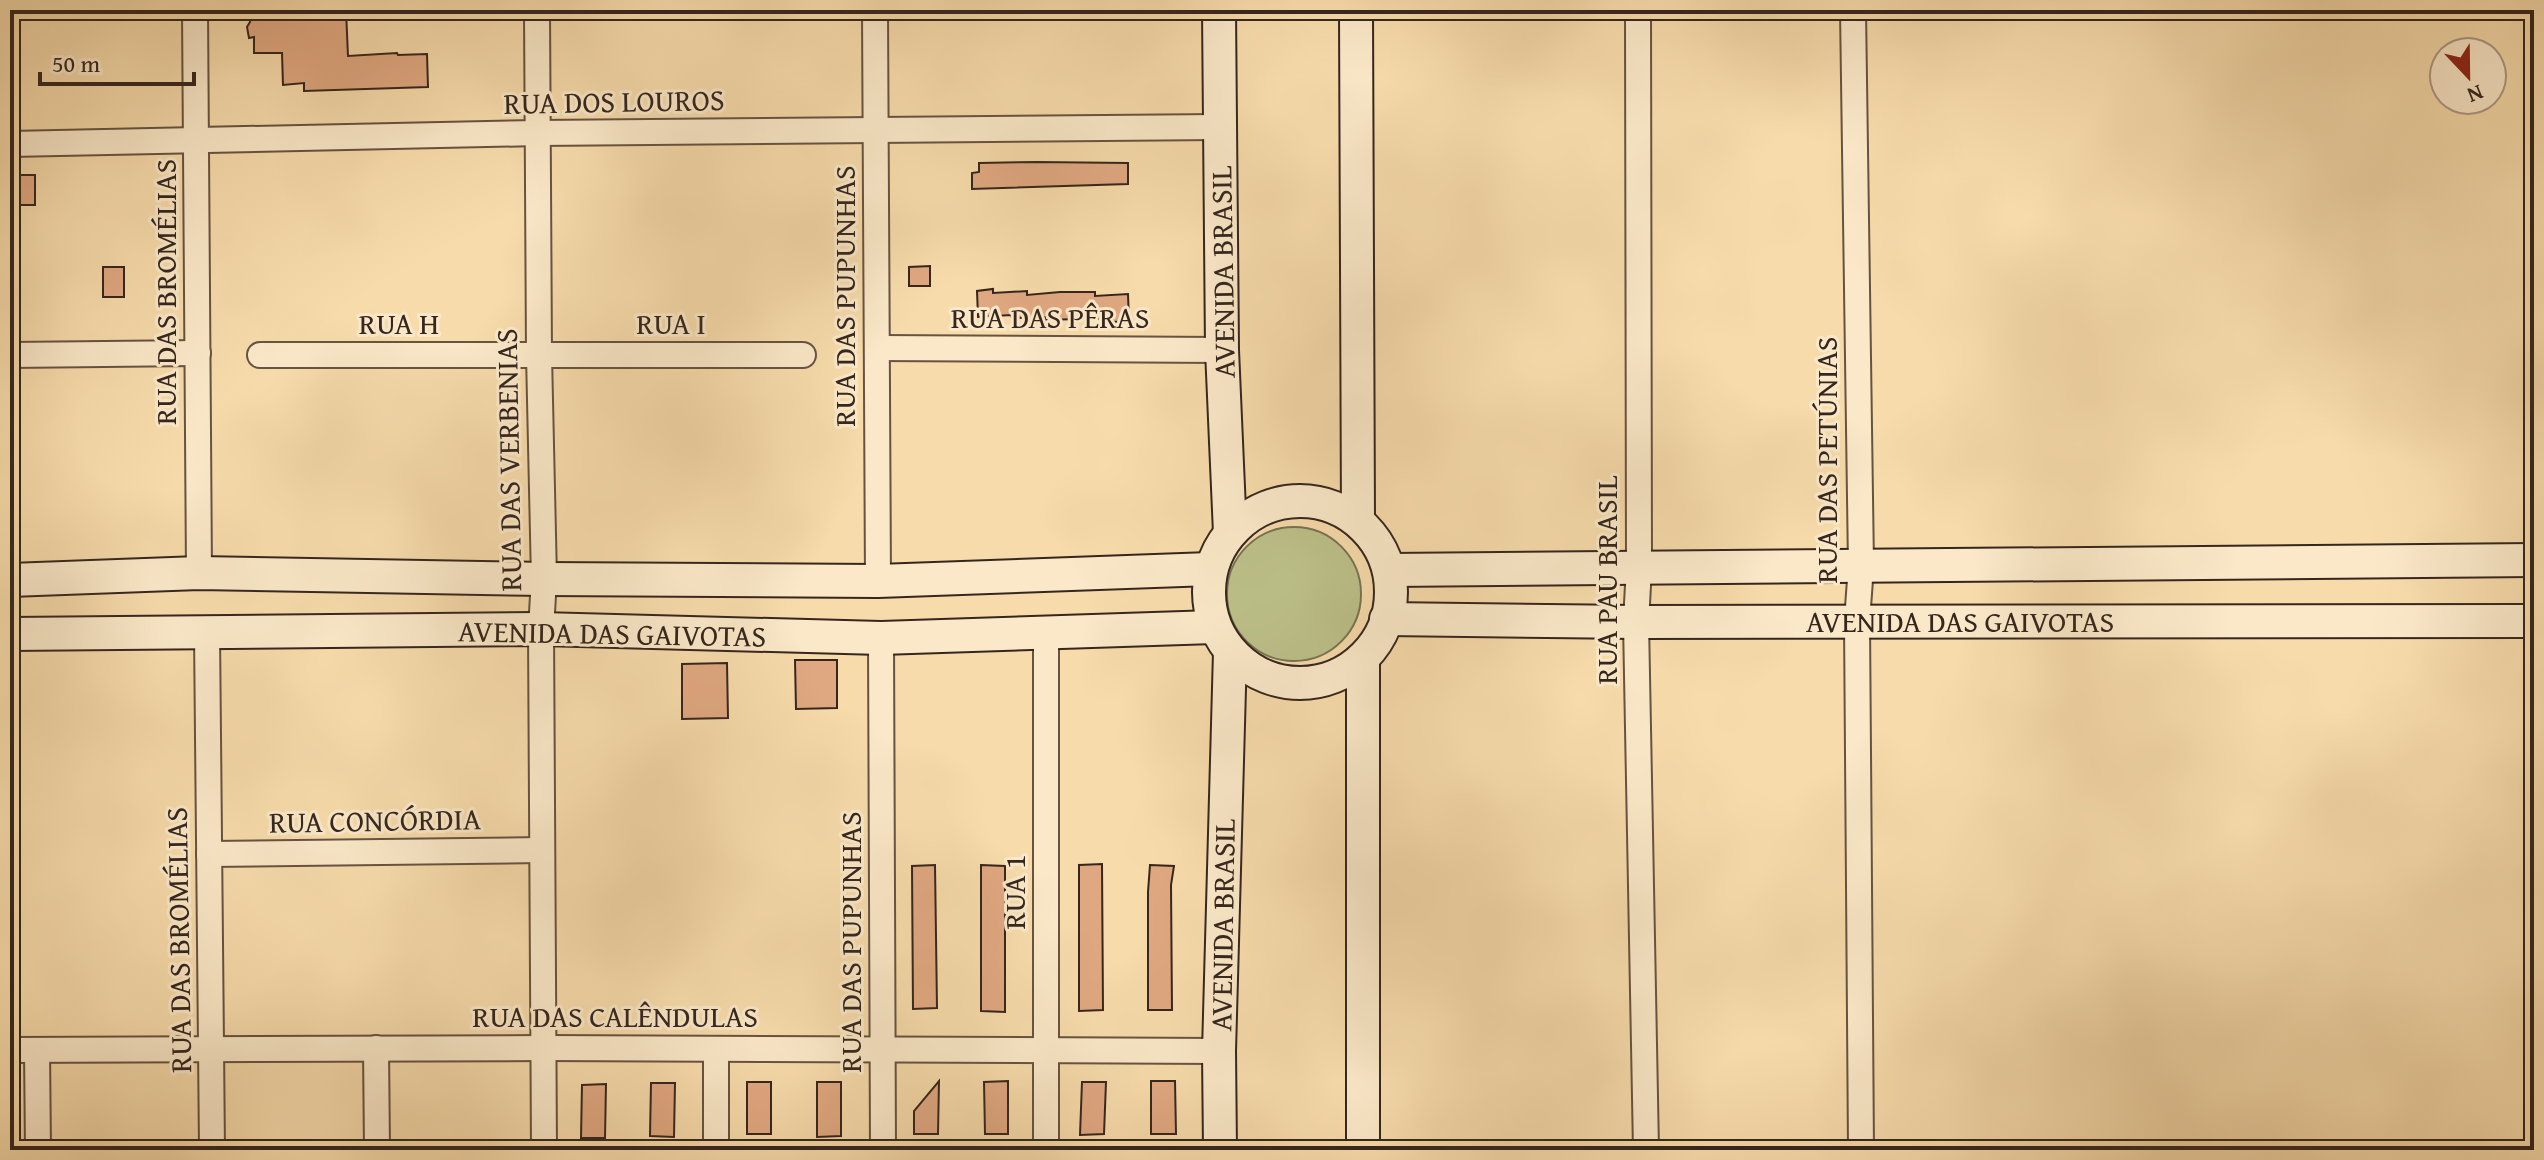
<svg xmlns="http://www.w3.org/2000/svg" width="2544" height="1160" font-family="'Gentium Book Plus',serif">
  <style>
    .green { fill: #bcc089; stroke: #787354; stroke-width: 2 }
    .building { fill: #e0a881; stroke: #35261e; stroke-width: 2 }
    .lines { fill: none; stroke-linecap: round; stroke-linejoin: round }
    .street-casing { stroke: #665341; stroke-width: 28 }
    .secondary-casing { stroke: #35261e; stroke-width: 36 }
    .street { stroke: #fae8c8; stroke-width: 24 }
    .secondary { stroke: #fae8c8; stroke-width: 32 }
    .labels { text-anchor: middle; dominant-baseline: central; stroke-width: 6; stroke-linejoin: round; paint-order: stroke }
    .street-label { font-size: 30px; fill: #35261e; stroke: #fae8c8 }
  </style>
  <rect width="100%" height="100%" fill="#f7dbab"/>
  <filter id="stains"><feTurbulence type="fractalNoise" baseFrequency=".0025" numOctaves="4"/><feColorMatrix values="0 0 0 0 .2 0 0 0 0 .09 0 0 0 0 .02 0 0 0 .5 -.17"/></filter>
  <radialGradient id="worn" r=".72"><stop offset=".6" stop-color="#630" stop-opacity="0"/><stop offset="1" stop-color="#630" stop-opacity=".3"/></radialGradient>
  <circle class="green" cx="1294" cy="594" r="67"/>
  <g class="building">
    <polygon points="250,10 346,10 348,56 397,53 398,55 427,54 428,87 304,91 304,83 283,85 282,53 254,53 254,37 249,38 247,27 250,22"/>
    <polygon points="1037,162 1128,163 1128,184 972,189 972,173 979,172 979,163"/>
    <rect x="14" y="175" width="21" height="30"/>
    <polygon points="930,266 930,286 909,286 909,267"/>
    <rect x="103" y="267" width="21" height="30"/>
    <polygon points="993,289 993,293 1027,291 1027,295 1060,292 1095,292 1095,296 1128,294 1129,321 1113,322 1113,318 1045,320 1045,317 1012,318 1011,315 978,317 977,291"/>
    <polygon points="795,660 837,660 837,708 796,709"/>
    <polygon points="727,663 728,718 682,719 682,664"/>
    <polygon points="1102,864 1103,1010 1079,1011 1079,865"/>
    <polygon points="935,865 937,1008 913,1009 912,866"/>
    <polygon points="981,865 1005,866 1005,1012 981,1011"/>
    <polygon points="1150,865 1174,866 1171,885 1172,1010 1148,1010 1148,892"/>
    <polygon points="939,1081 938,1134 914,1134 914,1111"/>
    <polygon points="1008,1081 1008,1134 985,1134 984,1082"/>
    <polygon points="1151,1081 1175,1081 1176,1134 1151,1134"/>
    <rect x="747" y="1082" width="24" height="52"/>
    <polygon points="817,1082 841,1082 841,1136 817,1137"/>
    <polygon points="1082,1082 1106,1082 1104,1134 1080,1135"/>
    <polygon points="651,1083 675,1083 674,1137 650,1136"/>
    <polygon points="606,1084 605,1138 581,1138 582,1085"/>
  </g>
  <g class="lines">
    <g class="street-casing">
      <g id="street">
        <polyline points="195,10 199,573"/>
        <polyline points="537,10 539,355 544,579 541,629 544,1150"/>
        <polyline points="875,10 878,581"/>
        <polyline points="1638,10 1639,567 1636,622 1646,1150"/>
        <polyline points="1853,10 1861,566 1857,621 1861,1150"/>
        <polyline points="10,144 538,133 1219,127"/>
        <polyline points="877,348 1222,350"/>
        <polyline points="10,355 198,353"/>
        <polyline points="260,355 803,355"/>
        <polyline points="207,632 212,1150"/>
        <polyline points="1046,634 1046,1150"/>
        <polyline points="881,638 883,1150"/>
        <polyline points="209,854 542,850"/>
        <polyline points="376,1048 377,1150"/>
        <polyline points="716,1049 716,1150"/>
        <polyline points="10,1050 544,1048 1219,1051"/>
        <polyline points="37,1050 38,1150"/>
      </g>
    </g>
    <g class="secondary-casing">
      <g id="secondary">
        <polyline points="1219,10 1222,350 1230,533"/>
        <polyline points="1356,10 1358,521"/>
        <circle cx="1300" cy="592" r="91"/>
        <polyline points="1390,570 2534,560"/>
        <polyline points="10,580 199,573 544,579 878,581 1210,569"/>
        <polyline points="1386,619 1636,622 2534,621"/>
        <polyline points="10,634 541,629 881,638 1214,627"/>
        <polyline points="1363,659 1363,1150"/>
        <polyline points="1220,1150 1219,1051 1230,652"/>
      </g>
    </g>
    <use href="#street" class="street"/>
    <use href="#secondary" class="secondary"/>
  </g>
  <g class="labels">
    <g class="street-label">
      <text transform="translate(614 101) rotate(-1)">RUA DOS LOUROS</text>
      <text transform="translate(1222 272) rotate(-91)">AVENIDA BRASIL</text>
      <text transform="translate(165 292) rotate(-90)">RUA DAS BROMÉLIAS</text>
      <text transform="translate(844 296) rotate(-90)">RUA DAS PUPUNHAS</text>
      <text x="1050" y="317">RUA DAS PÊRAS</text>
      <text x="399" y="323">RUA H</text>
      <text x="671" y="323">RUA I</text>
      <text transform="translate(508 460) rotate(-91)">RUA DAS VERBENIAS</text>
      <text transform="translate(1826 460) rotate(-90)">RUA DAS PETÚNIAS</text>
      <text transform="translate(1606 580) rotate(-90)">RUA PAU BRASIL</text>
      <text x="1960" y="621">AVENIDA DAS GAIVOTAS</text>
      <text transform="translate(612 633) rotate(1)">AVENIDA DAS GAIVOTAS</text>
      <text transform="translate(375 820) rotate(-1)">RUA CONCÓRDIA</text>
      <text transform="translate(1014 892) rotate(-90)">RUA 1</text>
      <text transform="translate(1222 925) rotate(-89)">AVENIDA BRASIL</text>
      <text transform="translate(178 940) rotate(-91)">RUA DAS BROMÉLIAS</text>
      <text transform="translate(850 942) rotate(-90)">RUA DAS PUPUNHAS</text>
      <text x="615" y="1016">RUA DAS CALÊNDULAS</text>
    </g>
  </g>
  <rect width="2544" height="1160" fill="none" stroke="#f7dbab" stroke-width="40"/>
  <rect x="12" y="12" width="2520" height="1136" fill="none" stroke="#35261e" stroke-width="4"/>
  <rect x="20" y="20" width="2504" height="1120" fill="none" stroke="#35261e" stroke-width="2"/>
  <g transform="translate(2468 76) rotate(158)"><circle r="38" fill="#fae8c8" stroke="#ab9a84" stroke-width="2"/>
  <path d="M0-6L14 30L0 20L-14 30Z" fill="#8f2418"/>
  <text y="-12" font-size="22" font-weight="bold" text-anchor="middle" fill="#35261e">N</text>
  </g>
  <path d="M40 72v12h154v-12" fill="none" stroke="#35261e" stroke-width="4"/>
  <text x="52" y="72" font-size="24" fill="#35261e" stroke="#fae8c8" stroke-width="6" paint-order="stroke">50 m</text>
  <rect width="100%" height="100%" filter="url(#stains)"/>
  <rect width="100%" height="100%" fill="url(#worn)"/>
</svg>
